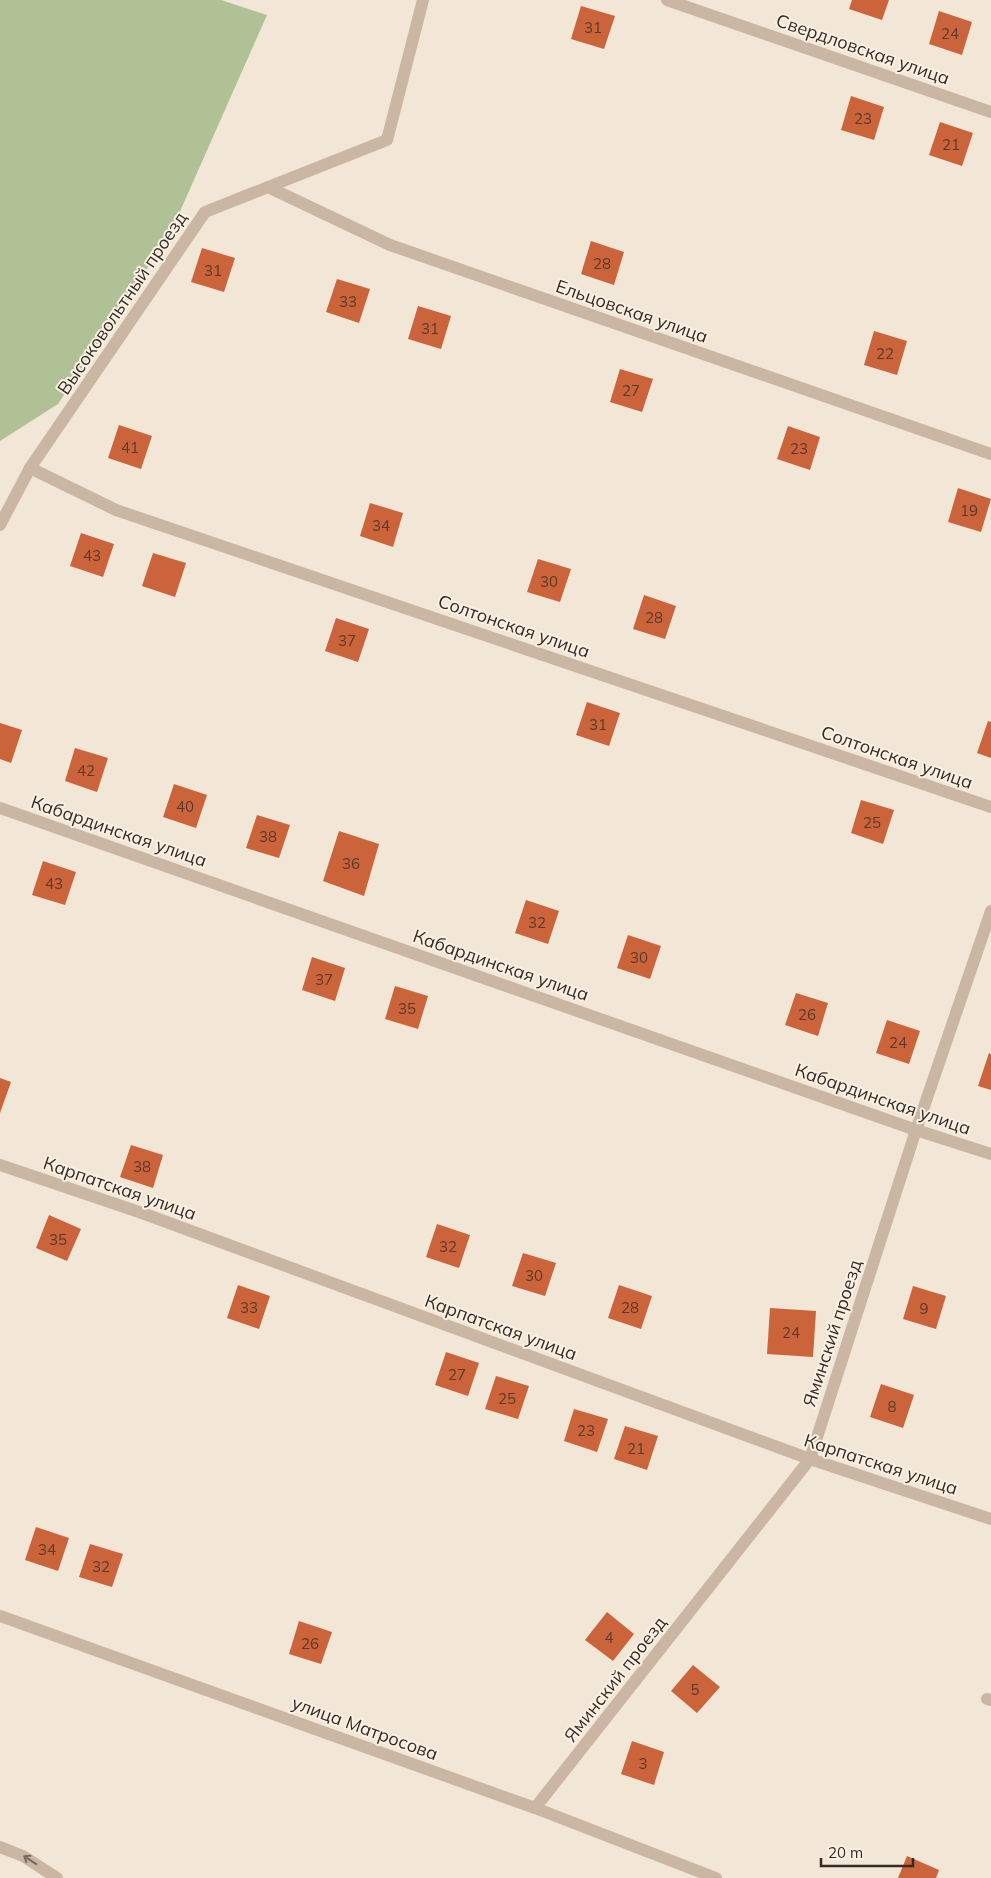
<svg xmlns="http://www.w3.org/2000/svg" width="991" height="1878" font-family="Mulish,sans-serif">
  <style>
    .green { fill: #b1c196 }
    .building { fill: #cc643b }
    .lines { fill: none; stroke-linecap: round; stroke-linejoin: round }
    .service { stroke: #cab6a2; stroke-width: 12 }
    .minor { stroke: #cab6a2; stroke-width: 12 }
    .tertiary { stroke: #cab6a2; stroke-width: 12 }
    .oneway { stroke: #786a5d }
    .labels { text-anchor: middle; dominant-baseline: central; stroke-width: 4; stroke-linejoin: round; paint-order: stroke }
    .number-label { font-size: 15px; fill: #5a392a }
    .street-label { font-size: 18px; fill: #342b25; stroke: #faf0e3 }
  </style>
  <rect width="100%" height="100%" fill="#f2e6d7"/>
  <polygon class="green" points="0,0 221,0 267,15 170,234 58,404 0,441"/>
  <g class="building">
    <polygon points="852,0 889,0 882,20 849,9"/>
    <polygon points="581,6 615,16 604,49 571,39"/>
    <polygon points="939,11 972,22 962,55 929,44"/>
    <polygon points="851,96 884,107 874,140 841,130"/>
    <polygon points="940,122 973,133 962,166 929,155"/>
    <polygon points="591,241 624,252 614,285 581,274"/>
    <polygon points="202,248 235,258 224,292 191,282"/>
    <polygon points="337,279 370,289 359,323 326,312"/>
    <polygon points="418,306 451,316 441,349 408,339"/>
    <polygon points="874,331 907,341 897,375 864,365"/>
    <polygon points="620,369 653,379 642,412 610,402"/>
    <polygon points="119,425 152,436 141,469 108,458"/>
    <polygon points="788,426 820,437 810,470 777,459"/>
    <polygon points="958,488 991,499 981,532 948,522"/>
    <polygon points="370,503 403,513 393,547 360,536"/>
    <polygon points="81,533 114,544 103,577 70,566"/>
    <polygon points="153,553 186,563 175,597 142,586"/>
    <polygon points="538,559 571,569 560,602 527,592"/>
    <polygon points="644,595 676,606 665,639 633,629"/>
    <polygon points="336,618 369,629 358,662 325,651"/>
    <polygon points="587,702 620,713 609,746 576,735"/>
    <polygon points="988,721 991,722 991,758 977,753"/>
    <polygon points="0,723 22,730 11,763 0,759"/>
    <polygon points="75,748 108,758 97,792 65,781"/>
    <polygon points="174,784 207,795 196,828 163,817"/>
    <polygon points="861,800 894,810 883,844 851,833"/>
    <polygon points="257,815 290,825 279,858 246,848"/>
    <polygon points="339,831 379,844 364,896 323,881"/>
    <polygon points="43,861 76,872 65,905 32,895"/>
    <polygon points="526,900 559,911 548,944 515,933"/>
    <polygon points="628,935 661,946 650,979 617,968"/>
    <polygon points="312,957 345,968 335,1001 302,990"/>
    <polygon points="395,986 428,996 418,1029 385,1019"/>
    <polygon points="796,993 828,1003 818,1036 785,1025"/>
    <polygon points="887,1020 920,1031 909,1064 876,1053"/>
    <polygon points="989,1053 991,1054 991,1090 978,1086"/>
    <polygon points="0,1078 11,1082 0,1113"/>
    <polygon points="131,1145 163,1155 153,1188 120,1177"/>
    <polygon points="49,1215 81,1229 67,1261 36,1248"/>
    <polygon points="437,1224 470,1235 459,1268 426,1257"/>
    <polygon points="523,1253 556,1263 545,1296 512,1286"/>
    <polygon points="238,1285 270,1296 259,1329 227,1318"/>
    <polygon points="619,1285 652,1296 641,1329 608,1318"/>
    <polygon points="913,1286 946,1296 936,1329 903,1319"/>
    <polygon points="770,1308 816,1311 813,1357 767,1354"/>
    <polygon points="446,1352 479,1363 468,1396 435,1385"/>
    <polygon points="496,1376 529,1386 518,1419 485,1409"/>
    <polygon points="881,1384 914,1395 903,1428 870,1417"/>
    <polygon points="574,1409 608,1419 597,1452 564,1441"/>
    <polygon points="625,1426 658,1436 647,1470 614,1459"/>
    <polygon points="36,1527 69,1538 58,1571 25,1560"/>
    <polygon points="90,1544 123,1554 112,1587 79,1577"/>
    <polygon points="607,1612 634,1634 613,1661 585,1640"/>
    <polygon points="299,1621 332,1632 321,1664 289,1654"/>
    <polygon points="693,1665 720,1687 697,1713 671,1691"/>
    <polygon points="632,1741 664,1752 654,1785 621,1774"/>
    <polygon points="907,1856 939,1870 936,1878 898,1878"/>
  </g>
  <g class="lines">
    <g class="service">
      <polyline points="0,525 30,468 205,212 387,140 423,0"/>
      <polyline points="987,1699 991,1700"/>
      <polyline points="535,1808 810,1459 916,1130 991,911"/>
    </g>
    <g class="minor">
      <polyline points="667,0 991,112"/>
      <polyline points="268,187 390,245 991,454"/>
      <polyline points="30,468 116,510 991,807"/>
      <polyline points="0,808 916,1130 991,1154"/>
      <polyline points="0,1165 142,1213 810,1459 991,1519"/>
      <polyline points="0,1616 535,1808 716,1878"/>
    </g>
    <polyline class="tertiary" points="0,1847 23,1856 57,1878"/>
  </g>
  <defs><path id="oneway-shaft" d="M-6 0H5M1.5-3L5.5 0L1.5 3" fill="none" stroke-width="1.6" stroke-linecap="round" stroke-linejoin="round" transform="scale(1.25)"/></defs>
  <use class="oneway" href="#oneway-shaft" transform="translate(30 1860) rotate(-147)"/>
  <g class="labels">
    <g class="number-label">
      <text x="593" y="27">31</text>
      <text x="950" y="33">24</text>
      <text x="863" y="118">23</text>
      <text x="951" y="144">21</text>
      <text x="602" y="263">28</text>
      <text x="213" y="270">31</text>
      <text x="348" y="301">33</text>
      <text x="430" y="328">31</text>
      <text x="885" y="353">22</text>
      <text x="631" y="390">27</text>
      <text x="130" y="447">41</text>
      <text x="799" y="448">23</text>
      <text x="969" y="510">19</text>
      <text x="381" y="525">34</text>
      <text x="92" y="555">43</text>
      <text x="549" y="581">30</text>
      <text x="654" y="617">28</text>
      <text x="347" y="640">37</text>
      <text x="598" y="724">31</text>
      <text x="86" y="770">42</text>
      <text x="185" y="806">40</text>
      <text x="872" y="822">25</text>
      <text x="268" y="836">38</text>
      <text x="351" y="863">36</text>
      <text x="54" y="883">43</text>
      <text x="537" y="922">32</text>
      <text x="639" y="957">30</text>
      <text x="324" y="979">37</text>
      <text x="407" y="1008">35</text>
      <text x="807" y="1014">26</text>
      <text x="898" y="1042">24</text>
      <text x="142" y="1166">38</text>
      <text x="58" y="1239">35</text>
      <text x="448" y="1246">32</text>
      <text x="534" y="1275">30</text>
      <text x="249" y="1307">33</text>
      <text x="630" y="1307">28</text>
      <text x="924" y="1308">9</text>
      <text x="791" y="1332">24</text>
      <text x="457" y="1374">27</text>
      <text x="507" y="1398">25</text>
      <text x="892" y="1406">8</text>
      <text x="586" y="1430">23</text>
      <text x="636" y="1448">21</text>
      <text x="47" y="1549">34</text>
      <text x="101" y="1566">32</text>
      <text x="609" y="1637">4</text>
      <text x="310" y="1643">26</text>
      <text x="695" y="1689">5</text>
      <text x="643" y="1763">3</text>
    </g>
    <g class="street-label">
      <text transform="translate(863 49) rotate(19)">Свердловская улица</text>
      <text transform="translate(122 303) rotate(-56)">Высоковольтный проезд</text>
      <text transform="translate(632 311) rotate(19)">Ельцовская улица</text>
      <text transform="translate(514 626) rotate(19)">Солтонская улица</text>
      <text transform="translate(897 757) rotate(19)">Солтонская улица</text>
      <text transform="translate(119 831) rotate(19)">Кабардинская улица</text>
      <text transform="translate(501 965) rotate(19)">Кабардинская улица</text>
      <text transform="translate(883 1099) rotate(19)">Кабардинская улица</text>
      <text transform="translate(120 1188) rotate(19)">Карпатская улица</text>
      <text transform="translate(501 1327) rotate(20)">Карпатская улица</text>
      <text transform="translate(832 1333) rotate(-72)">Яминский проезд</text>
      <text transform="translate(881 1464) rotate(18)">Карпатская улица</text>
      <text transform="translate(615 1679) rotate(-52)">Яминский проезд</text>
      <text transform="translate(365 1728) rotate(20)">улица Матросова</text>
    </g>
  </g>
  <path d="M821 1858v8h92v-8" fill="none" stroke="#342b25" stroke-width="2.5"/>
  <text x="828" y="1858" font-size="15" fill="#342b25" stroke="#faf0e3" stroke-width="4" paint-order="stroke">20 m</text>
</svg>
